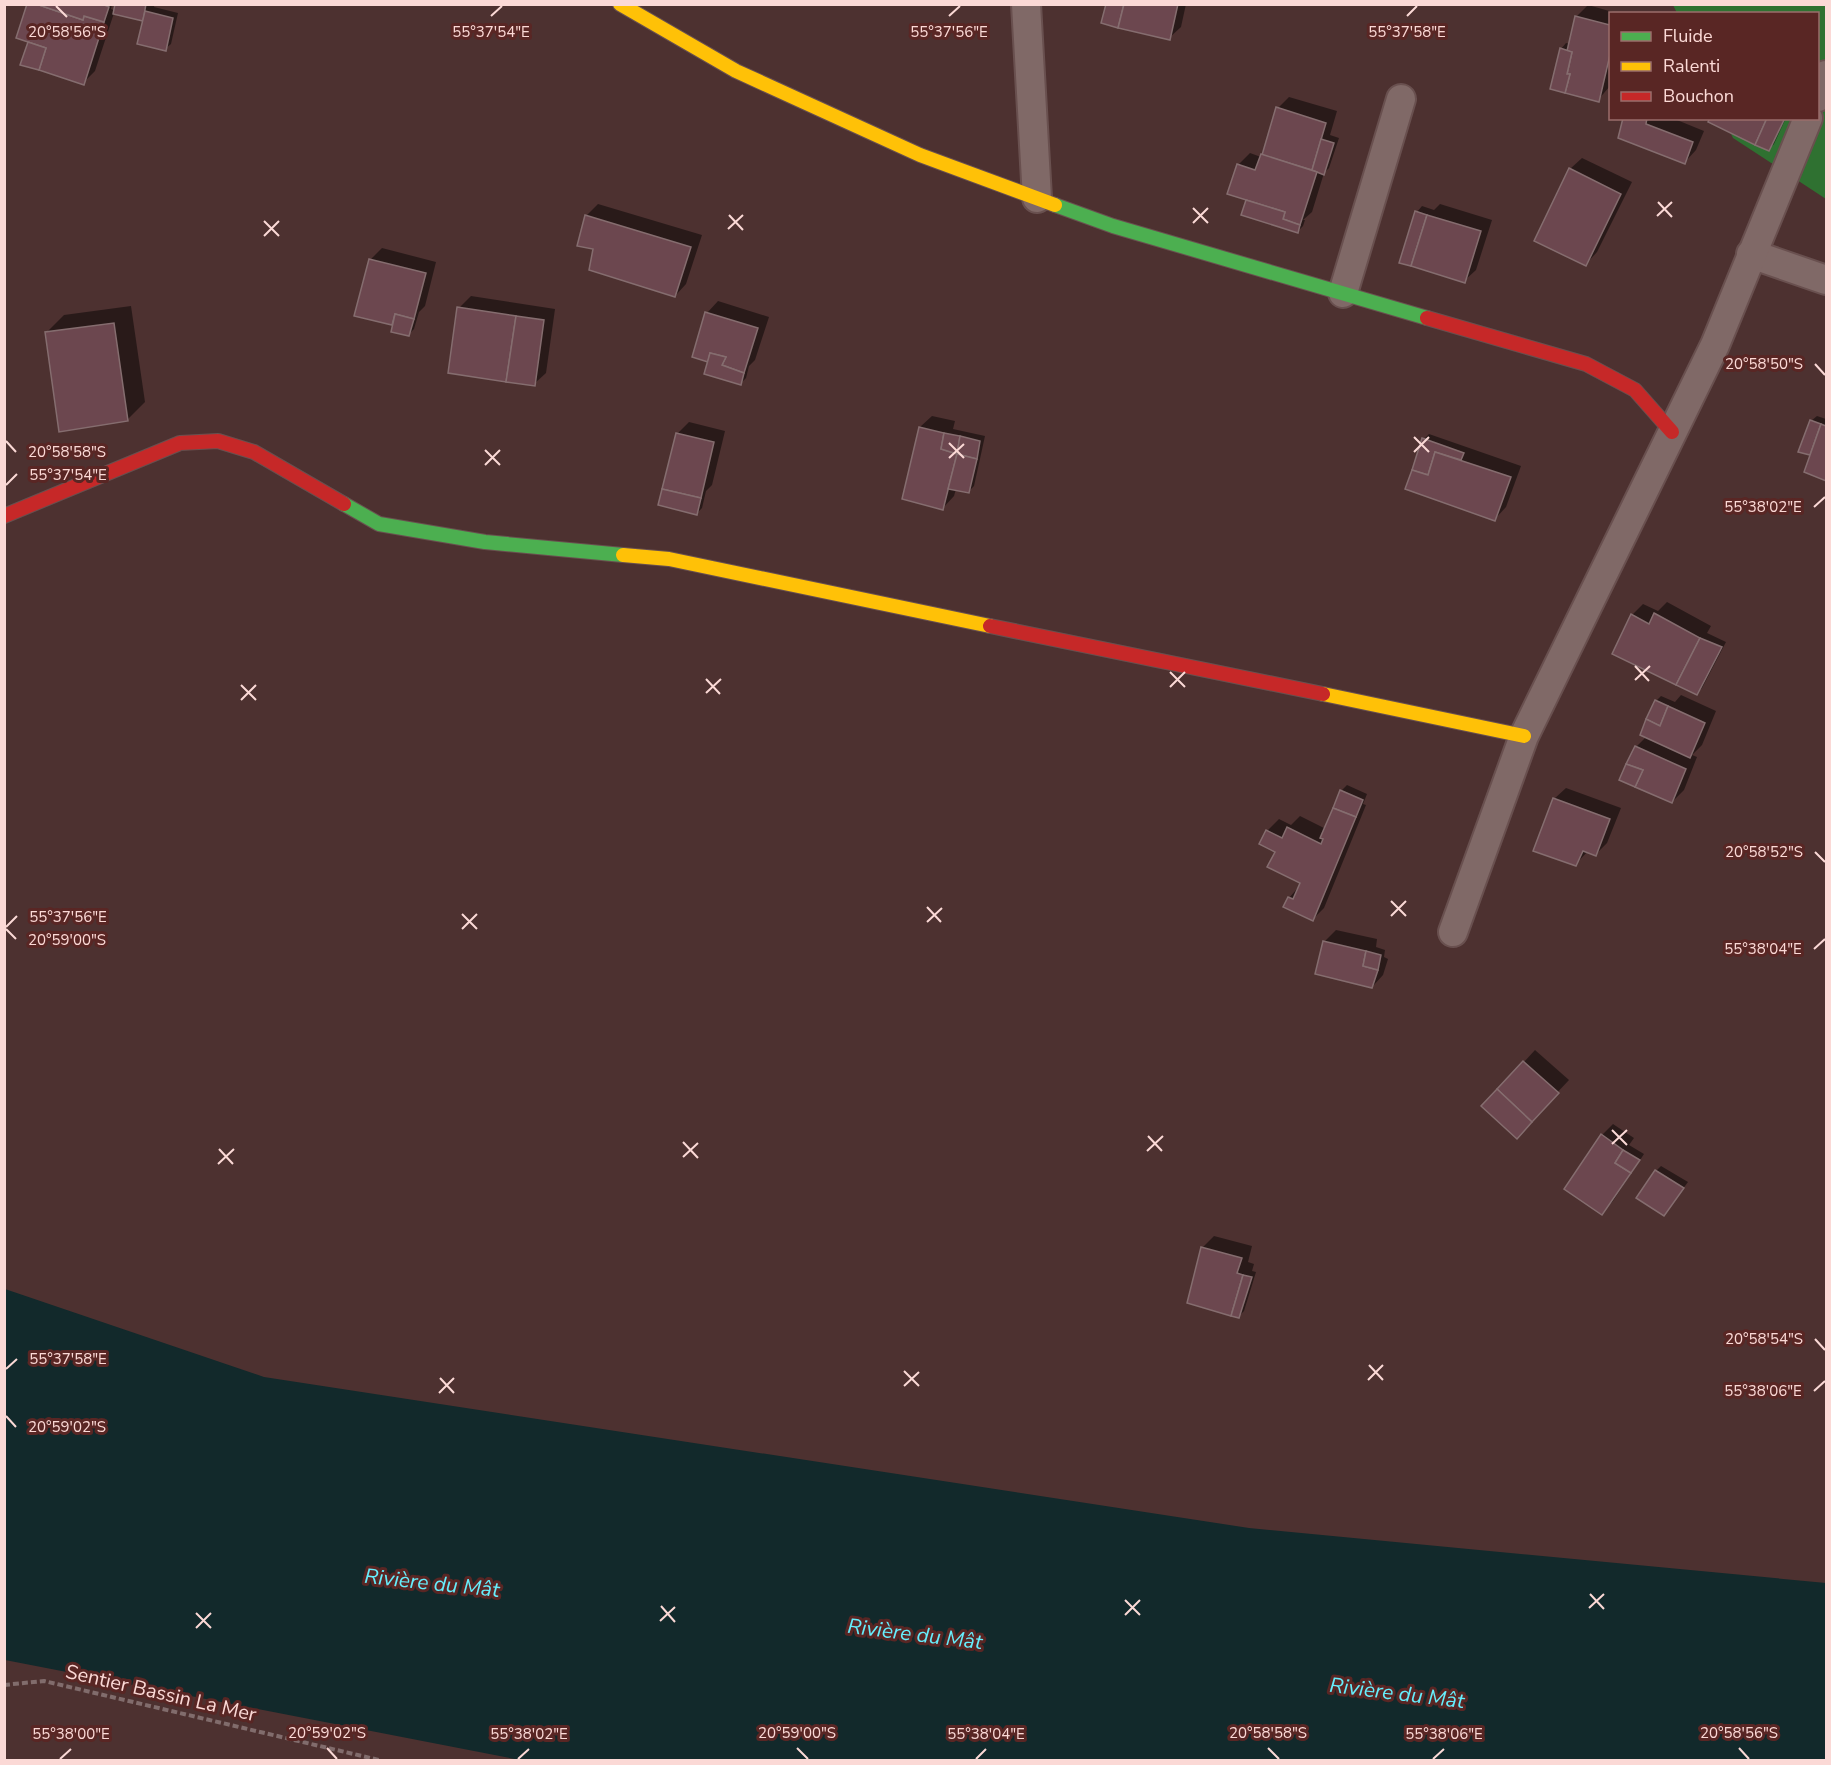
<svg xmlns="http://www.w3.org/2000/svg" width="1831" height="1765" font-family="'Nunito Sans',sans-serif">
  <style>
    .forest { fill: #2f7131 }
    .water { fill: #12292b }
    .shadow { fill: #0007 }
    .building { fill: #6c474f; stroke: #856d6f; stroke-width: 1.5 }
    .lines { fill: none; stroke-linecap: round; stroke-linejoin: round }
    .street-casing { stroke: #69504f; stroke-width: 32 }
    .fast-casing { stroke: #69504f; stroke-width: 16 }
    .slow-casing { stroke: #69504f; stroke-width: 16 }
    .jam-casing { stroke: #69504f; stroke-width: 16 }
    .path { stroke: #816c6c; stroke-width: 4; stroke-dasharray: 6 3; stroke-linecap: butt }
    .street { stroke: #806967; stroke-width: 28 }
    .fast { stroke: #4caf50; stroke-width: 14 }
    .slow { stroke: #ffc107; stroke-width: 14 }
    .jam { stroke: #c62828; stroke-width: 14 }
    .ticks { fill: none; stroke: #fbd9d6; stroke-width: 2 }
    .labels { text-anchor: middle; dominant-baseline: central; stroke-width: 6; stroke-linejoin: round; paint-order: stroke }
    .street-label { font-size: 20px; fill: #fbd9d6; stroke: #592624 }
    .water-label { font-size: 21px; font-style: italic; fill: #66eefc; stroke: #592624 }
    .ticks-label { font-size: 15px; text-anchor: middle; fill: #fbd9d6; stroke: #592624; stroke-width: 6; stroke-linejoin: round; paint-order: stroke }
  </style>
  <rect width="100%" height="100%" fill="#4d3130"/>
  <polygon class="forest" points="1673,5 1826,5 1826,199 1733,138 1724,119 1818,118 1818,14 1677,13"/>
  <polygon class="water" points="5,1289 264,1377 1249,1528 1826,1583 1826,1760 520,1760 5,1660"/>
  <g class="shadow">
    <polygon points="29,4 112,4 111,9 115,11 117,4 155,4 154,7 178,13 171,44 165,49 144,20 114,13 95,71 83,83 22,64 29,41"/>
    <polygon points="1108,4 1186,4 1181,27 1169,38"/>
    <polygon points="1588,5 1620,14 1610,14 1610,86 1598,100 1561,49 1566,43 1570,44 1576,17"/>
    <polygon points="1289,97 1337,111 1330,135 1339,138 1329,168 1324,173 1312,212 1303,220 1305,220 1303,226 1298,231 1247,201 1249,200 1238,165 1250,153 1261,157 1278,108"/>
    <polygon points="1625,118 1672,118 1704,131 1696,150 1685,162"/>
    <polygon points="1712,118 1786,118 1774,144 1769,149"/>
    <polygon points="1582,158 1632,182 1597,252 1586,264 1570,169"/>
    <polygon points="598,204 702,235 686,284 675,296 595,248 579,244 587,215"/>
    <polygon points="1440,204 1492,220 1476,270 1464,281 1417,212 1422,206 1434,210"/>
    <polygon points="382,248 436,262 425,306 419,312 414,329 409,334 395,320 392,324 370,260"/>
    <polygon points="471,296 555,309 546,373 534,384 459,308"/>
    <polygon points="718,301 769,317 755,360 749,366 746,378 740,384 709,361 707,313"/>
    <polygon points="131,306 145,402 127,420 46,333 64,315"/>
    <polygon points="932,416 955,421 953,429 985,436 974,486 968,492 956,489 954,496 943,508 920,427"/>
    <polygon points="1817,416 1826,419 1826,479 1806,471 1814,449 1809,453 1811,421"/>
    <polygon points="689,422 725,431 712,485 706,491 702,508 697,513 677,434"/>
    <polygon points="1429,434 1521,466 1506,507 1495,519 1407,489 1424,439"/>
    <polygon points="1667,602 1711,626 1707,633 1726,642 1702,688 1696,694 1632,615 1643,604 1658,611"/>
    <polygon points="1681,695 1716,711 1702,745 1692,755 1697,757 1684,790 1672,802 1636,747 1647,736 1656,701 1661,696 1675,702"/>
    <polygon points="1347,785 1367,794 1363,804 1366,805 1324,908 1312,920 1289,898 1302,883 1277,852 1267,831 1279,819 1291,825 1300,816 1326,829 1341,791"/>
    <polygon points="1566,788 1621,808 1607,843 1596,854 1588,851 1575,865 1554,799"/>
    <polygon points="1336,930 1377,939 1376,947 1385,950 1384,957 1388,959 1383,975 1372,987 1324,942"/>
    <polygon points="1535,1050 1569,1080 1537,1114 1524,1062"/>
    <polygon points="1613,1124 1634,1138 1629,1145 1644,1154 1613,1201 1602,1213 1602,1135"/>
    <polygon points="1661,1166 1688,1182 1664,1214 1656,1171"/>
    <polygon points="1214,1236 1252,1246 1248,1262 1254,1264 1252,1271 1256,1272 1244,1311 1239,1316 1202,1248"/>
  </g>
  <g class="building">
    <polygon points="27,4 36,4 83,20 84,16 104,22 84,85 39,70 46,48 16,38"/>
    <polygon points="36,4 102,4 109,7 104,22 84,16 83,20"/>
    <polygon points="115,4 146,4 143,21 113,14"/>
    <polygon points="1106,4 1124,4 1118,28 1101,23"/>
    <polygon points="1124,4 1178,4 1170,40 1118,28"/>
    <polygon points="145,11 173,18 166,51 137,44"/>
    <polygon points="1575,16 1610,25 1610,55 1599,102 1565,93 1570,74 1567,74 1572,52 1567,51"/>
    <polygon points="28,42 46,48 39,70 20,65"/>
    <polygon points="1560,48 1572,52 1567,74 1570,74 1565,93 1550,89"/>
    <polygon points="1276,107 1326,123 1312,170 1262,155"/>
    <polygon points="1623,118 1647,118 1646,124 1693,142 1685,164 1618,138"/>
    <polygon points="1710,118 1767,118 1755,145 1708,122"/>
    <polygon points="1767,118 1785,118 1769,151 1755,145"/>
    <polygon points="1321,139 1334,143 1324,175 1312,170"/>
    <polygon points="1261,154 1317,172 1300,225 1283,219 1285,212 1227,194 1237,164 1255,170"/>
    <polygon points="1569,168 1621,194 1586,266 1534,241"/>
    <polygon points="1246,200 1285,212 1283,219 1300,225 1298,233 1241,215"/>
    <polygon points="1415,211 1427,215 1411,266 1399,263"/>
    <polygon points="585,215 691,247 675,297 589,270 593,249 577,246"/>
    <polygon points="1427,215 1481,231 1465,283 1411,266"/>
    <polygon points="369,259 426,273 414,319 395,314 392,325 354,316"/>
    <polygon points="457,307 516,316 506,382 448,373"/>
    <polygon points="705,312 758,328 744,373 722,365 726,357 710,353 708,362 692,357"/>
    <polygon points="395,314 414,319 409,336 391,332"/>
    <polygon points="516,316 544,320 535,386 506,382"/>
    <polygon points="114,323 128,421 59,432 45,332"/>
    <polygon points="710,353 726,357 722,365 744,373 741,385 704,374"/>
    <polygon points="1810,420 1821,424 1810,455 1798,452"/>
    <polygon points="1821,424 1826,426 1826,481 1804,472"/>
    <polygon points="919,427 944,433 941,449 957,454 943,510 902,499"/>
    <polygon points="676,433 714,442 701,498 662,489"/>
    <polygon points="944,433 960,436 957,454 941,449"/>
    <polygon points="960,436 980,441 977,459 957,454"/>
    <polygon points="1422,438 1464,453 1461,460 1435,452 1428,475 1412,470"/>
    <polygon points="1435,452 1511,477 1495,521 1405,489 1412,470 1428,475"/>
    <polygon points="957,454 977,459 969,493 948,489"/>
    <polygon points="662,489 701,498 697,515 658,505"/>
    <polygon points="1654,613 1700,638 1676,685 1612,654 1631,614 1649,624"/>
    <polygon points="1700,638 1722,647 1697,695 1676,685"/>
    <polygon points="1655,700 1668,706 1660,726 1646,719"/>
    <polygon points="1668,706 1705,723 1690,758 1640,735 1646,719 1660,726"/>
    <polygon points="1635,746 1686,769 1672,803 1635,787 1643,770 1626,764"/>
    <polygon points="1626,764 1643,770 1635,787 1619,780"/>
    <polygon points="1340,790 1363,800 1356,817 1333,808"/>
    <polygon points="1553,798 1610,819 1596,856 1583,851 1576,866 1533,851"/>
    <polygon points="1333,808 1356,817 1313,921 1283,907 1288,897 1293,899 1300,883 1267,867 1275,852 1259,844 1266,830 1282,838 1287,827 1321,844 1323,839 1320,838"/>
    <polygon points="1323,941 1366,951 1363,966 1378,970 1372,988 1315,974"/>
    <polygon points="1366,951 1381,955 1378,970 1363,966"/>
    <polygon points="1523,1061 1559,1093 1532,1122 1497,1089"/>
    <polygon points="1497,1089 1532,1122 1517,1139 1481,1106"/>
    <polygon points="1601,1134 1623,1150 1615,1163 1631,1173 1602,1215 1564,1189"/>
    <polygon points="1623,1150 1640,1160 1631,1173 1615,1163"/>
    <polygon points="1655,1170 1684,1188 1664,1216 1636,1198"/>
    <polygon points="1201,1247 1242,1258 1237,1273 1243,1275 1231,1316 1187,1303"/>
    <polygon points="1243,1275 1252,1277 1239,1318 1231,1316"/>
  </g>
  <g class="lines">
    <g class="street-casing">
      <g id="street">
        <polyline points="1026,4 1037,198"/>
        <polyline points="1818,97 1826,75"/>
        <polyline points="1751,254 1826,280"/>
        <polyline points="1343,293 1401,99"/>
        <polyline points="1453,932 1524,736 1715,345 1808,118"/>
      </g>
    </g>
    <g class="fast-casing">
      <g id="fast">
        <polyline points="1055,205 1113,226 1427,318"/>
        <polyline points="344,504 379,524 485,542 623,555"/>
      </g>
    </g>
    <g class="slow-casing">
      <g id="slow">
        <polyline points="620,4 736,71 920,155 1055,205"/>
        <polyline points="623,555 669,559 990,626"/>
        <polyline points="1323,694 1524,736"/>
      </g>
    </g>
    <g class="jam-casing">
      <g id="jam">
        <polyline points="1427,318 1586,364 1635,390 1672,432"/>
        <polyline points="4,516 180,443 218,441 254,452 344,504"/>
        <polyline points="990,626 1323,694"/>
      </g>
    </g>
    <polyline class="path" points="4,1685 44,1681 379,1760"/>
    <use href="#street" class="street"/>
    <use href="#fast" class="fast"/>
    <use href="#slow" class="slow"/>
    <use href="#jam" class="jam"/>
  </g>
  <path class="ticks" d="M56 6 67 17M491 16 502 6M949 16 960 6M1407 16 1417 6M1658 202 1672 217M1193 208 1208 223M729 215 743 230M1657 216 1672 202M264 221 279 236M1193 223 1208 208M728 229 743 215M264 236 279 221M1815 364 1825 375M1414 437 1429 452M6 441 16 452M949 443 964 458M485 450 500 465M1414 452 1429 437M949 458 964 444M485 465 500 450M6 485 17 474M1814 507 1825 497M1635 666 1649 681M1170 672 1185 687M706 679 720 694M1635 680 1650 666M241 685 256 700M1170 687 1185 672M706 693 721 679M241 700 256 685M1815 852 1825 862M1391 901 1406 916M927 907 941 922M462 914 477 929M1391 916 1406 901M927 922 942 908M6 927 17 916M6 929 16 939M462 929 477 914M1814 949 1825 939M1612 1130 1627 1145M1148 1136 1162 1151M683 1142 698 1158M1612 1144 1627 1130M219 1149 233 1164M1147 1151 1163 1136M683 1157 698 1143M218 1164 234 1149M1815 1339 1825 1350M1369 1365 1383 1380M6 1369 17 1359M904 1371 919 1386M440 1378 454 1393M1368 1380 1383 1365M904 1386 919 1372M1814 1391 1825 1381M439 1393 454 1378M6 1416 16 1427M1590 1594 1604 1609M1125 1600 1140 1615M661 1606 675 1622M1589 1608 1604 1594M196 1613 211 1628M1125 1615 1140 1600M660 1621 675 1607M196 1628 211 1613M327 1748 337 1759M797 1748 808 1759M1268 1748 1279 1759M1739 1748 1749 1759M60 1759 71 1749M518 1759 529 1749M976 1759 986 1749M1433 1759 1444 1749"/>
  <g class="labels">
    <g class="street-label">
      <text transform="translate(161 1693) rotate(13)">Sentier Bassin La Mer</text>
    </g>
    <g class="water-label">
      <text transform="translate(432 1583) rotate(6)">Rivière du Mât</text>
      <text transform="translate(915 1634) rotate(7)">Rivière du Mât</text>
      <text transform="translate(1397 1693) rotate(7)">Rivière du Mât</text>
    </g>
  </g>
  <g class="ticks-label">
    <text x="491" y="37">55°37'54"E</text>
    <text x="949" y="37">55°37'56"E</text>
    <text x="1407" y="37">55°37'58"E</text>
    <text x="67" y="37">20°58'56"S</text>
    <text x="1764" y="369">20°58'50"S</text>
    <text x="67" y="457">20°58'58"S</text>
    <text x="68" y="480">55°37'54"E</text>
    <text x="1763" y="512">55°38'02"E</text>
    <text x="1764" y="857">20°58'52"S</text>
    <text x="68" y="922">55°37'56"E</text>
    <text x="67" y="945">20°59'00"S</text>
    <text x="1763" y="954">55°38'04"E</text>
    <text x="1764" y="1344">20°58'54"S</text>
    <text x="68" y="1364">55°37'58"E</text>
    <text x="1763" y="1396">55°38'06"E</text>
    <text x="67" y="1432">20°59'02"S</text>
    <text x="327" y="1738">20°59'02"S</text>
    <text x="797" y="1738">20°59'00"S</text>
    <text x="1268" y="1738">20°58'58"S</text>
    <text x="1739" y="1738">20°58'56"S</text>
    <text x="71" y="1739">55°38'00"E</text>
    <text x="529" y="1739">55°38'02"E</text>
    <text x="986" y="1739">55°38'04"E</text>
    <text x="1444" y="1739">55°38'06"E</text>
  </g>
  <rect width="1831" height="1765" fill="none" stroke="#fbd9d6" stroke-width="12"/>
  <rect x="1609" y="12" width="210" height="108" fill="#592624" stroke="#9a6e6b" stroke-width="1.5"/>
  <rect x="1621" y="32" width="30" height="9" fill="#4caf50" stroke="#9a6e6b" stroke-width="1.5"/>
  <text x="1663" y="42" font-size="18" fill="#fbd9d6">Fluide</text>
  <rect x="1621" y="62" width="30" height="9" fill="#ffc107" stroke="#9a6e6b" stroke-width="1.5"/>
  <text x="1663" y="72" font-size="18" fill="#fbd9d6">Ralenti</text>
  <rect x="1621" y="92" width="30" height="9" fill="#c62828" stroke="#9a6e6b" stroke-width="1.5"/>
  <text x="1663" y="102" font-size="18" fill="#fbd9d6">Bouchon</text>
</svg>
